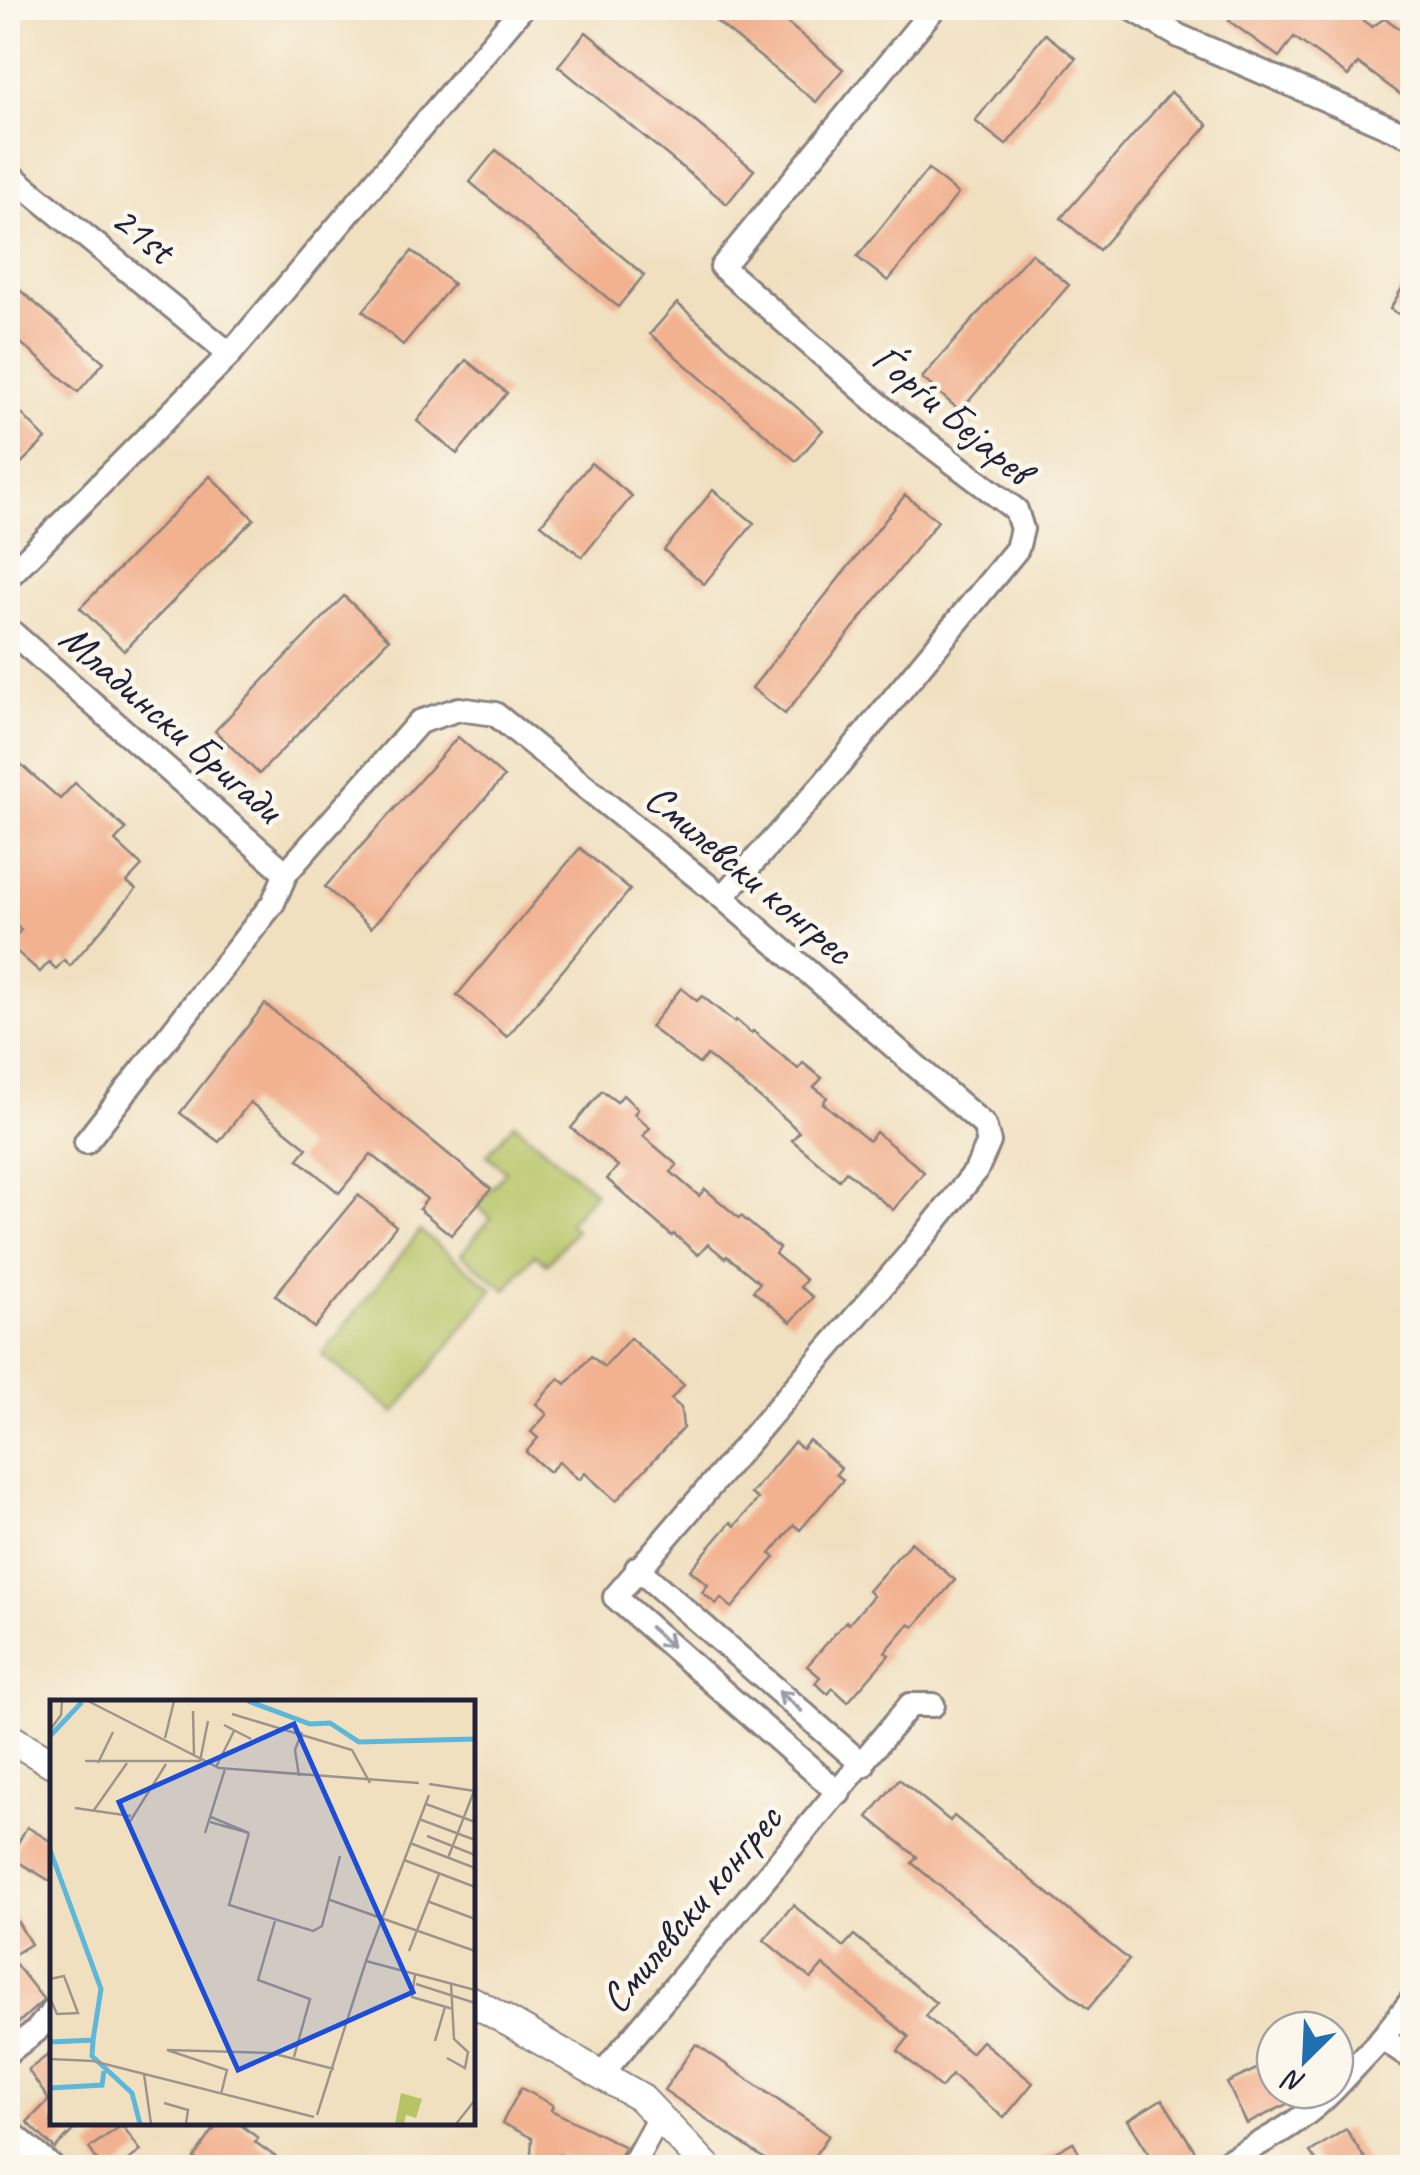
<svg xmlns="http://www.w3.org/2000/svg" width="1420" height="2175" font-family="Caveat,sans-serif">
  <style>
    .green { fill: #b7c466; stroke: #6c7350; stroke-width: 2.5 }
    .building { fill: #f2b18f }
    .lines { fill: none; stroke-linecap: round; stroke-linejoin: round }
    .minor-casing { stroke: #89817e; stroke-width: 28 }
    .major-casing { stroke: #89817e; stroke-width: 32 }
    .minor { stroke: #fff; stroke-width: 22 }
    .major { stroke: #fff; stroke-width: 28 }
    .oneway { stroke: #9c9ca7 }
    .labels { text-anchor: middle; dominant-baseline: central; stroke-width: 9; stroke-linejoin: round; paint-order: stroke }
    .street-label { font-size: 42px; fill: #22223b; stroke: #fbf7ec }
    .inset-river { fill: none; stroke: #5db7da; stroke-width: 5 }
    .inset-road { fill: none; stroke: #9e948b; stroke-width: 2.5 }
    .view { fill: #1d4ed8; fill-opacity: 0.15; stroke: #1d4ed8; stroke-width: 5 }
    .inset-edge { fill: none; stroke: #22223b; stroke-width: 5 }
  </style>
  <rect width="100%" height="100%" fill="#fbf7ec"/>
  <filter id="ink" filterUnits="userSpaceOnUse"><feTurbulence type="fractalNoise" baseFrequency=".01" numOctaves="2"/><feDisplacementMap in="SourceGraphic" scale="20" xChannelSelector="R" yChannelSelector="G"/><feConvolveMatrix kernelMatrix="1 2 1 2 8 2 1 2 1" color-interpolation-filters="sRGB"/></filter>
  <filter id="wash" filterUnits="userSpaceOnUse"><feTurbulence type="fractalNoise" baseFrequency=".0048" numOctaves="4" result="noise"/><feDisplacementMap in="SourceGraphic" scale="40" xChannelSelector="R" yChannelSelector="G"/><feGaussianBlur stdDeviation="2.25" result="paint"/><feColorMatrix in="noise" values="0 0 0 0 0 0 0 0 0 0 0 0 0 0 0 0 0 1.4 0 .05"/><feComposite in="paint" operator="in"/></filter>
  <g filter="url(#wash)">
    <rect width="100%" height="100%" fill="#f0e0c0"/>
    <g class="green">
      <polygon points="514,1123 595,1192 568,1224 576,1230 547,1264 535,1254 506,1290 461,1254 491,1218 477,1206 506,1171 487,1155"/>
      <polygon points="420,1231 493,1289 395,1413 322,1355"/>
    </g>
    <g id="blocks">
      <g class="building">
        <polygon points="700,8 769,8 843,69 816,102"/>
        <polygon points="1239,8 1345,8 1372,27 1385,18 1412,38 1412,103 1358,63 1348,76 1294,37 1279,57 1229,21"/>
        <polygon points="586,32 754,170 727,204 558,66"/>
        <polygon points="1045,34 1076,58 1006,145 975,121"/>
        <polygon points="1171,92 1208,125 1099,250 1061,218"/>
        <polygon points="496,150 644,275 618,307 470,182"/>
        <polygon points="928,169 958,194 888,281 857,257"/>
        <polygon points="412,251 453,284 403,345 363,311"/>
        <polygon points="1031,253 1069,285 960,411 922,378"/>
        <polygon points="1412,271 1412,322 1390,309"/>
        <polygon points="8,280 104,362 78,392 8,332"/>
        <polygon points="677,303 823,430 796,461 650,334"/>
        <polygon points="466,360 507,393 457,454 417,421"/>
        <polygon points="16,408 46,439 8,476 8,416"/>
        <polygon points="591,463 632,496 582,557 541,524"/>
        <polygon points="210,476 254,519 124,651 80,608"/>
        <polygon points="713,490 754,523 704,584 664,550"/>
        <polygon points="905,495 938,521 785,714 752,688"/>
        <polygon points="344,596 389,639 259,774 215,731"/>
        <polygon points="458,737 504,777 371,928 325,887"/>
        <polygon points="8,753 60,799 75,783 126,829 115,841 142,866 127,882 136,889 70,966 64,960 56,969 49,962 40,972 8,944 21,930 8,918"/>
        <polygon points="580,848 630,890 507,1037 457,995"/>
        <polygon points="681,988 697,1001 702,996 734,1022 736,1020 751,1033 753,1031 798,1069 803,1063 822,1078 814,1087 827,1097 823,1103 869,1141 876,1132 924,1172 893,1210 846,1171 839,1180 792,1140 799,1132 788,1121 707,1055 699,1064 650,1027"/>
        <polygon points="265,1004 491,1189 451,1235 419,1209 427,1199 371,1154 339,1193 298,1159 307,1148 250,1102 219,1142 180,1113"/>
        <polygon points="602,1091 617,1102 623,1095 638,1109 634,1114 650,1128 643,1136 677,1165 671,1172 699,1196 705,1189 739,1218 741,1216 779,1248 775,1254 806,1280 800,1287 813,1297 791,1322 753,1291 760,1283 727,1256 725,1258 708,1244 698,1255 674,1234 672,1236 607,1179 618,1166 571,1128"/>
        <polygon points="358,1195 396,1226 314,1328 275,1295"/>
        <polygon points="630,1338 684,1385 671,1399 681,1408 683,1428 616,1501 585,1473 579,1480 559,1462 549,1472 526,1452 538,1438 531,1432 547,1414 536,1404 559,1378 566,1384 591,1356 604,1367"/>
        <polygon points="809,1440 841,1468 836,1474 843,1480 800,1530 794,1525 770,1554 775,1557 732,1608 721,1598 716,1604 702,1592 708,1585 690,1570 731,1522 735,1526 758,1499 751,1494 794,1442 802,1448"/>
        <polygon points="911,1542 955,1580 914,1627 909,1624 885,1652 889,1655 848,1702 833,1688 828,1694 815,1683 820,1677 807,1666 846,1621 849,1624 873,1596 868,1591"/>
        <polygon points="899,1779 950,1821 954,1816 1129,1960 1088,2009 912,1863 917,1857 868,1817"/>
        <polygon points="27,1827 52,1842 52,1882 10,1857"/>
        <polygon points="793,1905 843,1947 854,1935 936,2003 925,2016 971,2053 982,2041 1033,2083 1004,2118 952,2075 941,2088 898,2051 909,2037 823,1965 811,1979 764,1940"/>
        <polygon points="8,1906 31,1944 10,1957 44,2000 8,2032"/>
        <polygon points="696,2044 829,2135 806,2168 778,2168 664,2090"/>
        <polygon points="52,2052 52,2122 81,2122 55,2149 27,2122 49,2100 28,2070"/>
        <polygon points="1267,2064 1275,2080 1275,2090 1280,2090 1287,2104 1247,2124 1227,2083"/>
        <polygon points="521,2088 553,2105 551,2110 625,2147 612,2168 587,2168 560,2155 560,2168 530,2168 532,2138 502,2123"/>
        <polygon points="1162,2099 1195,2151 1170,2168 1158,2168 1128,2120"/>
        <polygon points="219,2122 237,2122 258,2138 255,2142 291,2168 208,2168 194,2158"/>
        <polygon points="122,2125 141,2151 117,2168 102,2168 89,2148"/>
        <polygon points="1346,2129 1371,2168 1321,2168 1310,2152"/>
        <polygon points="1073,2142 1087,2168 1027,2168"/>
      </g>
    </g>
  </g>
  <g filter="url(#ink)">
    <use href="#blocks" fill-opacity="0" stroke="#89817e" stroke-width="2.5"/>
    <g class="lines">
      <g class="minor-casing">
        <g id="minor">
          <polyline points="1131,8 1179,36 1412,137"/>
          <polyline points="8,173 230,354"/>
          <polyline points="8,577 230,354 522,8"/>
          <polyline points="8,629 286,873"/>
          <polyline points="722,897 825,782 1017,549 1022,529 1016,510 897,420 722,267 934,8"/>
          <polyline points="86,1142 273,903 286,873 419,722 459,709 495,714 722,897 984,1125 989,1142 976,1171 908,1256 615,1597 839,1793"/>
          <polyline points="637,1568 863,1765"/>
          <polyline points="1382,2038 1412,2058"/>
          <polyline points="8,2052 36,2031 52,2012"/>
          <polyline points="601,2075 910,1705 933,1705"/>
          <polyline points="1335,2088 1382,2038 1412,2000"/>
          <polyline points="8,2130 53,2168"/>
          <polyline points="627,2168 636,2159 659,2117"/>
          <path d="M1216 2168C1257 2144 1300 2125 1333 2090"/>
        </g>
      </g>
      <g class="major-casing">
        <g id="major">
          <polyline points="8,1737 52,1763"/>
          <polyline points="472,2001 640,2097 708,2168"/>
        </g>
      </g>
      <use href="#minor" class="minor"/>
      <use href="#major" class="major"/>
    </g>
    <defs><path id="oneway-shaft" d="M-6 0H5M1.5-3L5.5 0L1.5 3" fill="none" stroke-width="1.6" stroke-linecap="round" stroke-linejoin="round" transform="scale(2.5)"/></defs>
    <g class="oneway">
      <use href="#oneway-shaft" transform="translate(661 1637) rotate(41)"/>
      <use href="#oneway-shaft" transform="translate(790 1701) rotate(-139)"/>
    </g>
  </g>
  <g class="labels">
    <g class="street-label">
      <text transform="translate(143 234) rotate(39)">21st</text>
      <text transform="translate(952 414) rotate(40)">Ѓорѓи Бејарев</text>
      <text transform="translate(171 723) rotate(41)">Младински Бригади</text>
      <text transform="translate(749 874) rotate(40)">Смилевски конгрес</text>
      <text transform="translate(691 1909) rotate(-50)">Смилевски конгрес</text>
    </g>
  </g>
  <g transform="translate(50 1700)">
    <rect width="425" height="425" fill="#f0e0c0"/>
    <path d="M351 393 372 399 366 418 356 415 354 424H345Z" fill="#b7c466"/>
    <path class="inset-river" d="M198 1 260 24 280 23 309 42 425 39M0 36 32 2M0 150 51 289 43 340 0 342M43 341 42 356 82 393 90 424M0 388 52 385 54 371"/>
    <path class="inset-road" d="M38 1 169 68 369 83M143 11 144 54M182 14 302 50 320 83M174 25 201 39M0 30 11 15 12 1M115 38 124 1M35 61H150L158 21M48 63 63 32M166 67 184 31M249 76 245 50 252 32M379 84 425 91M376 104 425 122M25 108 81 116M44 110 77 63M161 117 199 133M369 119 425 140M160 122 199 133M79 123 116 64M155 133 175 69M199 133 179 205 263 231 272 226 290 156M377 136 425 155M360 143 425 168M398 158 424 91M354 160 425 187M280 200 425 251M377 201 425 219M225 221 208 280 260 299 244 357M359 251 389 174M316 261 425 290M365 274 362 297 403 309M0 279 14 276 28 313 7 314 0 298M366 284 425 303M385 341 395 307M397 358 415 368 418 352 404 339 401 284M0 359 43 361 264 417M94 374 101 424M171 394 177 370 117 350 221 353 284 369M114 403 138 410 136 424M267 415 316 261 379 95M406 424 425 400"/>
    <path class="view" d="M244 24 363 292 188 370 69 102Z"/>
    <rect width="425" height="425" class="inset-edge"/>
  </g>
  <rect width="1420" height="2175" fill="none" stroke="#fbf7ec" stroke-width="40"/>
  <g transform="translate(1305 2060) rotate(204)"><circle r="48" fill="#fbf7ec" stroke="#a4a2a5" stroke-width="2.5"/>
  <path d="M0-8L18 38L0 25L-18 38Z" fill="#1f6fb2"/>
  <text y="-15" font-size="28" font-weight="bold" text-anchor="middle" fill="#22223b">N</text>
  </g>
</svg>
